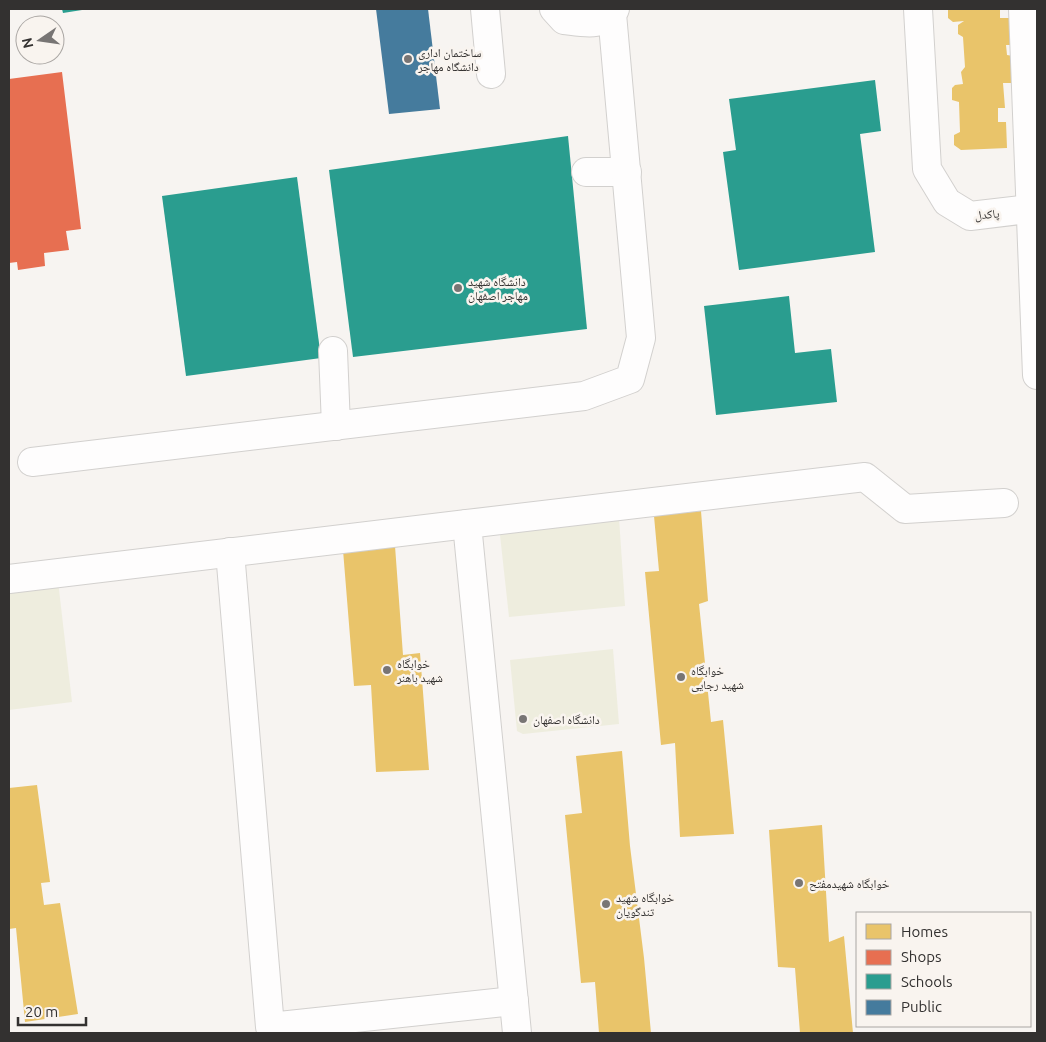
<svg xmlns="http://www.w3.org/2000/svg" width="1046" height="1042" font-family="Ubuntu,'Noto Naskh Arabic',sans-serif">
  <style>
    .green { fill: #eeedde }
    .homes { fill: #e9c46a }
    .shops { fill: #e76f51 }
    .schools { fill: #2a9d8f }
    .public { fill: #457b9d }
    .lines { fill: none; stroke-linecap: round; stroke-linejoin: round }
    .minor-casing { stroke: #d2d0ce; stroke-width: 30 }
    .minor { stroke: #fefdfd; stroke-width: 28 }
    .poi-dot { fill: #787574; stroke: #f9f4ef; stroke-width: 2 }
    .labels { text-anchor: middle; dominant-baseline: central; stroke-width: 5; stroke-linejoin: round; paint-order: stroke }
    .poi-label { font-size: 12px; fill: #333130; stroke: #f9f4ef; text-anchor: start }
    .street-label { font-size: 12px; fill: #333130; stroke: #f9f4ef }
  </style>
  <rect width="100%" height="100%" fill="#f7f4f1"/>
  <g class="green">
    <polygon points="619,518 625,606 509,617 500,535"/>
    <polygon points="58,581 72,702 9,710 9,588"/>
    <polygon points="613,649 619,724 523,734 517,731 510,660"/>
  </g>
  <g class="homes">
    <polygon points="948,9 1000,9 1000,18 1010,18 1013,45 1006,45 1007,55 1013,56 1014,83 1003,83 1005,108 998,108 998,122 1006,122 1007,148 961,150 954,145 954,135 960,132 959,102 952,100 952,88 955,85 963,84 961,72 965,67 963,37 958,34 958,25 964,21 953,22 948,18"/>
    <polygon points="701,511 708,601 699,604 711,722 723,720 734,834 680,837 675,743 661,745 645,572 659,571 654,516"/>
    <polygon points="395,546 403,655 420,653 429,770 376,772 371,685 354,686 343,550"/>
    <polygon points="622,751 630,846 644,958 651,1033 599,1033 595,982 581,983 565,815 582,813 576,756"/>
    <polygon points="37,785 50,882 41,883 44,905 60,903 78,1014 25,1022 16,928 9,929 9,788"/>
    <polygon points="822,825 829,942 844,936 853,1033 800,1033 795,968 778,967 769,830"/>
  </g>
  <polygon class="shops" points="62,72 81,229 66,231 69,250 44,253 45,266 18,270 17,262 9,263 9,79"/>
  <g class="schools">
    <polygon points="62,9 82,9 82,10 63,13"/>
    <polygon points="875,80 881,131 860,134 875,252 739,270 723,152 736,150 729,99"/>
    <polygon points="568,136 587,329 353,357 329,170"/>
    <polygon points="297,177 321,358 186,376 162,196"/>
    <polygon points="789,296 795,353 831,349 837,402 716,415 704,306"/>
  </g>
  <polygon class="public" points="376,9 428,9 440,109 389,114"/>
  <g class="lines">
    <g class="minor-casing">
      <g id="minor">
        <polyline points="485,9 491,74"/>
        <path d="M554 9 564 20C582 22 605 28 615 9"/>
        <polyline points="918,9 927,169 947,202 970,216 1037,208"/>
        <polyline points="1023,9 1037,375"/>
        <polyline points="586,172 627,172"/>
        <polyline points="333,351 336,426"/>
        <polyline points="32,462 584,396 630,379 641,338 612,14"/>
        <polyline points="230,552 270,1027 514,1001"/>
        <polyline points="9,579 467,524"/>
        <polyline points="517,1033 467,524 865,477 905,509 1004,503"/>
      </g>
    </g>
    <use href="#minor" class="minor"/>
  </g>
  <g class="poi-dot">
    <circle cx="408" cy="59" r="5"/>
    <circle cx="458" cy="288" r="5"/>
    <circle cx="387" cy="670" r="5"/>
    <circle cx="681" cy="677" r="5"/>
    <circle cx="523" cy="719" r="5"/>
    <circle cx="799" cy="883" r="5"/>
    <circle cx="606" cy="904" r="5"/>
  </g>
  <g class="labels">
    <g class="poi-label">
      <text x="418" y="52">ساختمان اداری<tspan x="418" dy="14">دانشگاه مهاجر</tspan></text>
      <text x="468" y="281">دانشگاه شهید<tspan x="468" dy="14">مهاجر اصفهان</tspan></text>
      <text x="397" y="663">خوابگاه<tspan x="397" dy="14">شهید باهنر</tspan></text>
      <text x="691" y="670">خوابگاه<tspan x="691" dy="14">شهید رجایی</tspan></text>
      <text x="533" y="719">دانشگاه اصفهان</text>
      <text x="809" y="883">خوابگاه شهیدمفتح</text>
      <text x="616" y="897">خوابگاه شهید<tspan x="616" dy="14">تندگویان</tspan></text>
    </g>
    <g class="street-label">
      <text transform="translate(987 214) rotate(-5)">پاکدل</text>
    </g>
  </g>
  <rect width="1046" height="1042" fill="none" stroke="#333130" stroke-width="20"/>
  <rect x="856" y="912" width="175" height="115" fill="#f9f4ef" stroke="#aaa6a3"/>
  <rect x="866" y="924" width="25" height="15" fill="#e9c46a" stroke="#aaa6a3"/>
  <text x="901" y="937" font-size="15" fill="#333130">Homes</text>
  <rect x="866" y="950" width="25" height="15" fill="#e76f51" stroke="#aaa6a3"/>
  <text x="901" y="962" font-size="15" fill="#333130">Shops</text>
  <rect x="866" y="974" width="25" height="15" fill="#2a9d8f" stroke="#aaa6a3"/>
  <text x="901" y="987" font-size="15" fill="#333130">Schools</text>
  <rect x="866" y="1000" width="25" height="15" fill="#457b9d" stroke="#aaa6a3"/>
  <text x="901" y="1012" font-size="15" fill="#333130">Public</text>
  <g transform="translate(40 40) rotate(257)"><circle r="24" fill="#f9f4ef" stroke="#aaa6a3"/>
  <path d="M0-4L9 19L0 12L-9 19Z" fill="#787574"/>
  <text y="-8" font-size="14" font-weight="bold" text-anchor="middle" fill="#333130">N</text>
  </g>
  <path d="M18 1017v8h68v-8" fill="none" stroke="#333130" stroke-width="2.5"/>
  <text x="25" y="1017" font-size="15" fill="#333130" stroke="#f9f4ef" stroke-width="4" paint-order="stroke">20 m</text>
</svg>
